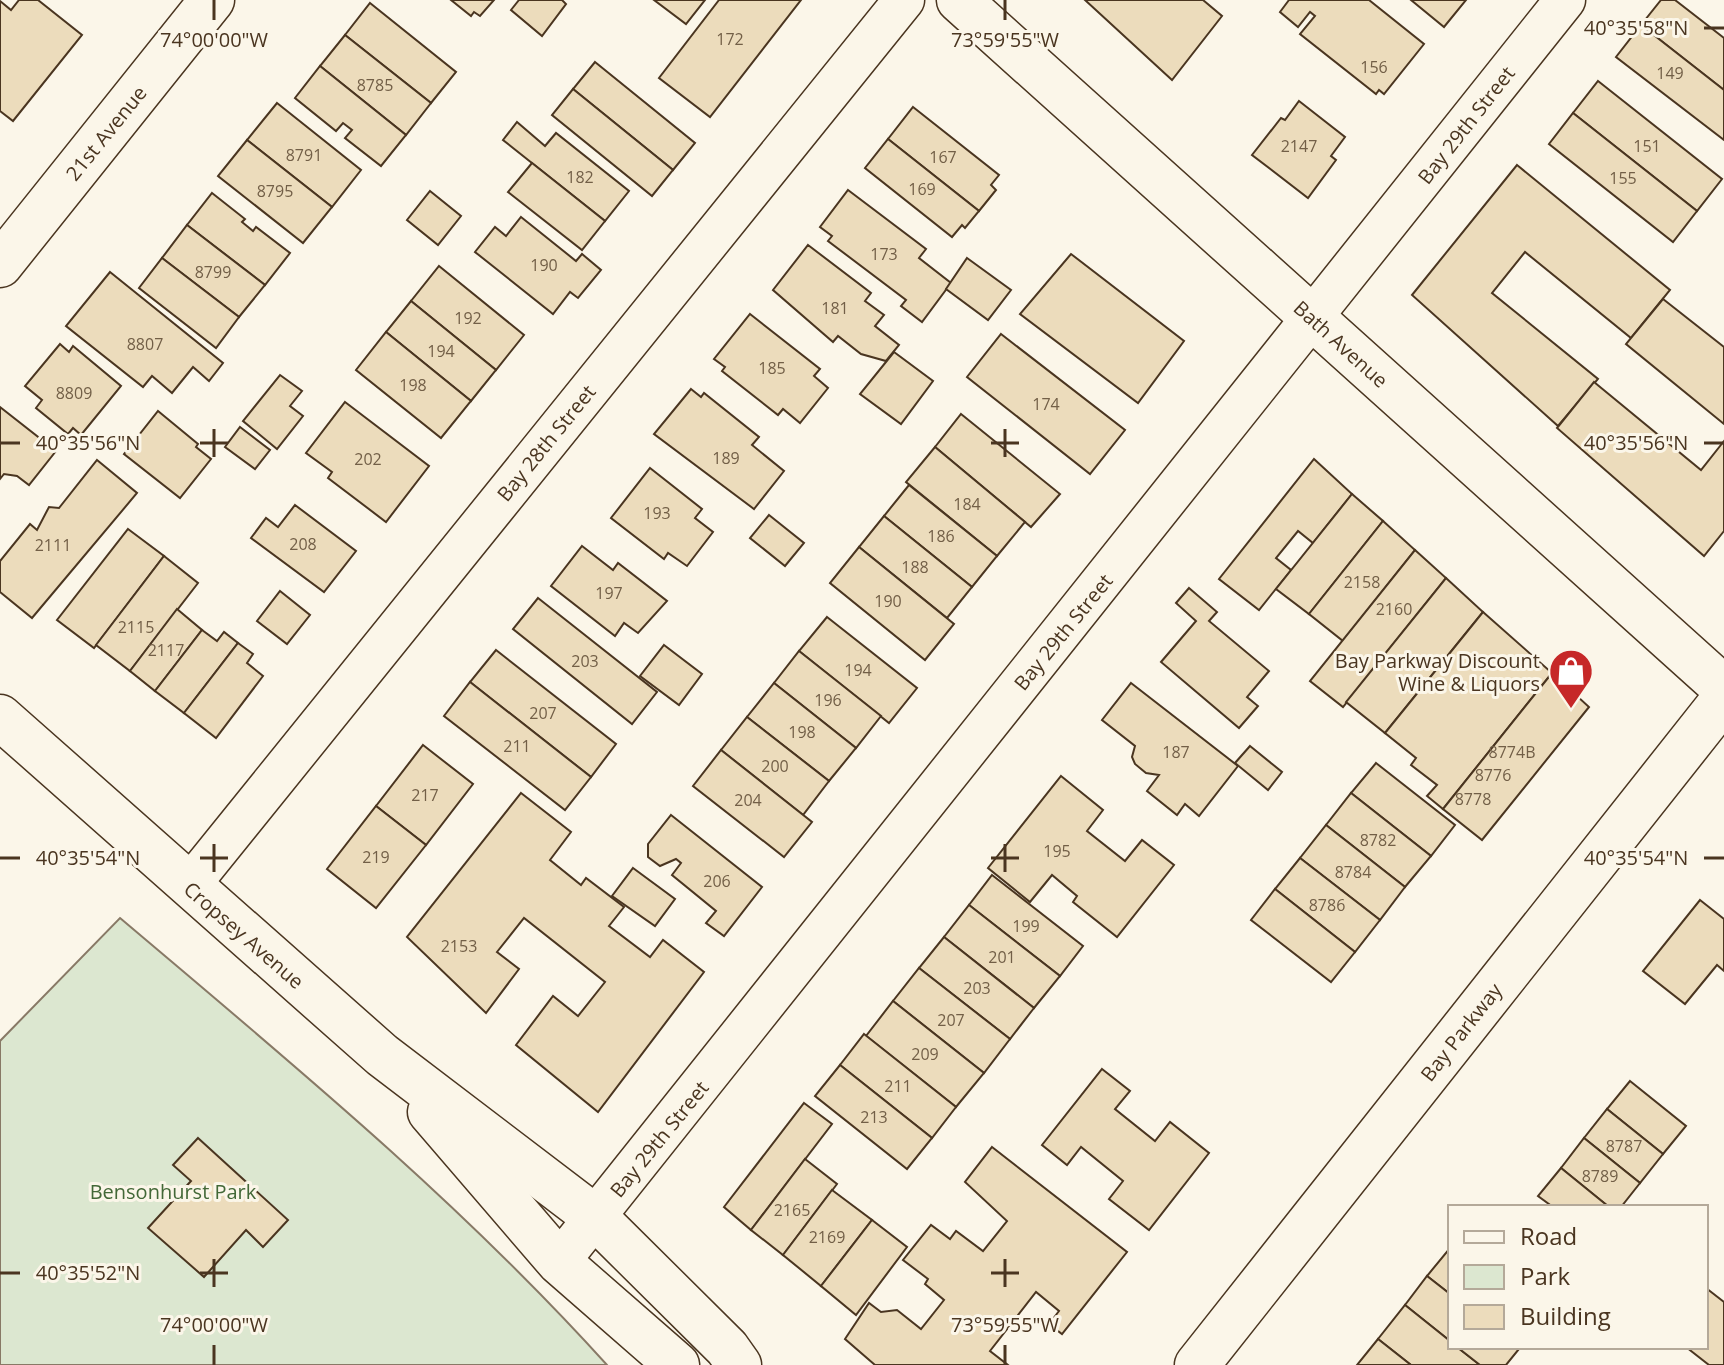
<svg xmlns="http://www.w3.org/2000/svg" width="1724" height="1365" font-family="'Open Sans',sans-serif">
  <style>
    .green { fill: #dce7d0; stroke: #887966; stroke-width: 2 }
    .building { fill: #ecdcbc; stroke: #4a3520; stroke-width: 2 }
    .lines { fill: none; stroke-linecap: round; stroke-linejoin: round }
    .street-casing { stroke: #4a3520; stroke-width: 43 }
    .secondary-casing { stroke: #4a3520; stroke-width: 47 }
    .primary-casing { stroke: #4a3520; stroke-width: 47 }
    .street { stroke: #fbf6e9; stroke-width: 40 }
    .secondary { stroke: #fbf6e9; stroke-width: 44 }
    .primary { stroke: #fbf6e9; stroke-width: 44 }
    .ticks { fill: none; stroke: #4a3520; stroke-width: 3 }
    .labels { text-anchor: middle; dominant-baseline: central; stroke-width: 6; stroke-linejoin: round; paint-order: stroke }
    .number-label { font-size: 16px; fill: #725f47 }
    .street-label { font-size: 20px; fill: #4a3520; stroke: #fbf6e9 }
    .poi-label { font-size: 20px; fill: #4a3520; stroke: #fbf6e9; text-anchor: end }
    .park-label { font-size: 20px; fill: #436837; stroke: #fbf6e9 }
    .ticks-label { font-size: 20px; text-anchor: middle; fill: #4a3520; stroke: #fbf6e9; stroke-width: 6; stroke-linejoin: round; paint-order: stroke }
  </style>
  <rect width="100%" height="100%" fill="#fbf6e9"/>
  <path class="green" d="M120 918C288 1060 459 1201 607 1365H0V1041Z"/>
  <g class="building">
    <polygon points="19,0 38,0 82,35 13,121 0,111 0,1 11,10"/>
    <polygon points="451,0 494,0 480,16 474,12 471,16"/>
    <polygon points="519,0 562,0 566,4 542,36 511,10"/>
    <polygon points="654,0 705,0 686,24"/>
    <polygon points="719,0 801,0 710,117 659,78"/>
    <polygon points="1085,0 1203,0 1222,16 1172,80"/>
    <polygon points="1289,0 1369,0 1424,44 1384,94 1379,90 1376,94 1300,34 1315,16 1310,12 1298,27 1280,12"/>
    <polygon points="1411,0 1466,0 1444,27"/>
    <polygon points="1661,0 1675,0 1724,38 1724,90 1641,25"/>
    <polygon points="370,3 456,72 431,103 345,35"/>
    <polygon points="1641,25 1724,90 1724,140 1616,57"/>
    <polygon points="345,35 431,103 406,135 320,66"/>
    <polygon points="595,62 695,143 673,170 573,89"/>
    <polygon points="320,66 406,135 381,166 345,138 352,130 343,123 336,131 295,98"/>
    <polygon points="1598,81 1722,179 1697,211 1573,113"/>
    <polygon points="573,89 673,170 652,196 552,115"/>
    <polygon points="1299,101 1345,137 1331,156 1336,160 1308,198 1252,155 1281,118 1285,120"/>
    <polygon points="277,103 361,170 332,207 247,140"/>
    <polygon points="913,107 999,175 991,185 996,190 979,211 888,139"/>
    <polygon points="1573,113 1697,211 1673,242 1549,144"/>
    <polygon points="517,122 545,146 556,133 629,191 605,221 503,140"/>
    <polygon points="888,139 979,211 965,228 962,225 952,237 865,168"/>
    <polygon points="247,140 332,207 303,243 218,176"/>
    <polygon points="532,163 605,221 582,250 508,192"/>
    <polygon points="1517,165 1670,290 1631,338 1525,252 1492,293 1598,379 1558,426 1412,295"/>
    <polygon points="848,190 926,249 919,258 951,283 922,322 901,306 906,300 828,241 832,236 820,227"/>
    <polygon points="430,191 461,216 438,245 407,220"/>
    <polygon points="212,193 245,219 242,222 253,231 256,227 290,253 265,285 187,225"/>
    <polygon points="521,217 576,261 582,254 601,270 578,298 570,292 553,314 475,252 495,227 506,236"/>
    <polygon points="187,225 265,285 239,317 162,258"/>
    <polygon points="808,245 871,293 865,301 884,315 875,326 899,345 886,361 861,354 838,336 833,342 773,290"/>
    <polygon points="1071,254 1184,341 1138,403 1020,314"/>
    <polygon points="162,258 239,317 216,348 139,288"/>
    <polygon points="967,258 1011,290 988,320 946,289"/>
    <polygon points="439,266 524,335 496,370 411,301"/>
    <polygon points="110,272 223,363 209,381 193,367 172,393 152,376 143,387 66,326"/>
    <polygon points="1663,299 1724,347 1724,424 1626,344"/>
    <polygon points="411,301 496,370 471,401 386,332"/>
    <polygon points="750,314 820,369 814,376 828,388 800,423 783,409 778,415 722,371 725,367 714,359"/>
    <polygon points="386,332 471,401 441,438 356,370"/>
    <polygon points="1001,334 1125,430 1090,474 967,377"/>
    <polygon points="60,344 69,352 73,346 121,386 81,435 73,428 68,434 36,408 42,400 25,386"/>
    <polygon points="894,352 933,381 901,424 860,394"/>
    <polygon points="280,375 302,391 290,406 303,416 277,449 243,421"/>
    <polygon points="1594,382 1701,470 1724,441 1724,531 1704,556 1557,428"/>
    <polygon points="691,389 701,397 704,393 759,437 752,445 784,471 754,509 654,434"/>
    <polygon points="345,402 429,466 386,522 328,478 332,472 306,453"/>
    <polygon points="0,407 56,451 29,485 17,476 4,474 0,479"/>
    <polygon points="158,411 198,444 196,447 211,459 180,498 124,454"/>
    <polygon points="961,414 1060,494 1031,527 935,447"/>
    <polygon points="240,427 270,450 255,469 225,447"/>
    <polygon points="935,447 1025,522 997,556 906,482"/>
    <polygon points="1314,459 1352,494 1313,543 1298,531 1276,558 1291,570 1259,610 1219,579"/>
    <polygon points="97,460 137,493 32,618 0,592 0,561 30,524 37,530 49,507 59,508"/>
    <polygon points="650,468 702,509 695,518 713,532 687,566 668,553 664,559 611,518"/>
    <polygon points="909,485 997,556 972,587 884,516"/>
    <polygon points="1352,494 1383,521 1309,614 1276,589"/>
    <polygon points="295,505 356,551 324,592 251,538 266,518 278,527"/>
    <polygon points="769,515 804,543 785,566 750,538"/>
    <polygon points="884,516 972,587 947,618 859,547"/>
    <polygon points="1383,521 1415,550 1343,641 1309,614"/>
    <polygon points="128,529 164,556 94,648 57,620"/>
    <polygon points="582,546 613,570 618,563 667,601 638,633 624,623 615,636 551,586"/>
    <polygon points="859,547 954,624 925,660 830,583"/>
    <polygon points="1415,550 1446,578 1343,707 1310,681"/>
    <polygon points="164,556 198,583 130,671 96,645"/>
    <polygon points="1446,578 1483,612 1385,733 1346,702"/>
    <polygon points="1189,588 1217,612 1209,621 1269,671 1247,697 1258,706 1239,728 1161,662 1196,621 1176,603"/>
    <polygon points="280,591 310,615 287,644 257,621"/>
    <polygon points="538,598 657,692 632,724 513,629"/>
    <polygon points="177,609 202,630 155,691 130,671"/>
    <polygon points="1483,612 1552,673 1443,809 1427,796 1437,785 1411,765 1416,758 1385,733"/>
    <polygon points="827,617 917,688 889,723 799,651"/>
    <polygon points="202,630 217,641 224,632 238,643 184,713 155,691"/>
    <polygon points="238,643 253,654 247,663 263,676 216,738 184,713"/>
    <polygon points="664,645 702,674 679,705 640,676"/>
    <polygon points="496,650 616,744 591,777 470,682"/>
    <polygon points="799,651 881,716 856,748 774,683"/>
    <polygon points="1552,673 1589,707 1482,840 1443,809"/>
    <polygon points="470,682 591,777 565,810 444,716"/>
    <polygon points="774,683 856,748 829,781 747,717"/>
    <polygon points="1131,683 1238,766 1199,816 1185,804 1177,815 1147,791 1159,775 1146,773 1135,764 1132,757 1135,746 1102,720"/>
    <polygon points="747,717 829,781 803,815 721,750"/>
    <polygon points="423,745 473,784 426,845 376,806"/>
    <polygon points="1250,746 1282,772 1268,790 1235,763"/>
    <polygon points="721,750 812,822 784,857 693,786"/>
    <polygon points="1376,763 1455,825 1431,856 1351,793"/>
    <polygon points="1061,776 1103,810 1087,831 1125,861 1142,840 1174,865 1117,937 1073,902 1077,896 1052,875 1030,902 988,868"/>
    <polygon points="521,793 571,832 550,860 581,885 586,878 624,907 609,926 650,957 663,940 704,972 598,1112 516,1045 553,996 578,1016 605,982 524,918 497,952 519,969 486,1013 407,937"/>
    <polygon points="1351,793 1431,856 1405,887 1326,825"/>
    <polygon points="376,806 426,845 376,908 327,869"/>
    <polygon points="671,815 762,887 724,936 706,923 716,911 672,875 681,863 676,859 660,866 648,857 648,844"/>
    <polygon points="1326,825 1405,887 1380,920 1300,858"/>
    <polygon points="1300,858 1380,920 1355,952 1275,889"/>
    <polygon points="633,868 675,899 655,926 612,896"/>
    <polygon points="992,875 1083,946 1060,976 969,905"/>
    <polygon points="1275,889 1355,952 1331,982 1251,920"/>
    <polygon points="1700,900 1724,919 1724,971 1717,965 1685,1004 1643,971"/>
    <polygon points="969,905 1060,976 1034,1008 944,937"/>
    <polygon points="944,937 1034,1008 1010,1039 919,968"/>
    <polygon points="919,968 1010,1039 984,1073 893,1001"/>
    <polygon points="893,1001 984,1073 956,1107 866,1036"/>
    <polygon points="864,1034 956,1107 932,1138 840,1065"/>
    <polygon points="840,1065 932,1138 907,1169 815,1096"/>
    <polygon points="1102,1069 1130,1091 1115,1109 1155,1141 1170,1122 1209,1153 1149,1230 1109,1199 1123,1181 1081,1147 1067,1165 1042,1145"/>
    <polygon points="1630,1081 1686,1126 1663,1154 1607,1109"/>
    <polygon points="804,1103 832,1124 751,1230 724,1207"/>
    <polygon points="1607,1109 1663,1154 1640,1183 1584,1138"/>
    <polygon points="198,1138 288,1220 263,1247 246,1230 204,1277 148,1228 191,1181 173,1165"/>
    <polygon points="1584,1138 1640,1183 1621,1207 1609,1207 1561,1168"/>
    <polygon points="992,1147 1127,1252 1062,1334 1049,1324 1059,1311 1036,1292 990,1351 1008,1365 875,1365 845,1339 869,1303 881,1312 897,1310 921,1329 944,1300 925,1284 928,1279 903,1260 931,1225 950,1239 956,1231 983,1251 1007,1221 965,1182"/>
    <polygon points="805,1159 837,1184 783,1255 751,1230"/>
    <polygon points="1561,1168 1609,1207 1553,1207 1538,1196"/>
    <polygon points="832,1190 872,1220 821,1286 783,1255"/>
    <polygon points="872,1220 907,1247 856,1315 821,1286"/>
    <polygon points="1450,1248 1450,1294 1427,1276"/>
    <polygon points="1427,1276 1450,1294 1450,1341 1405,1305"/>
    <polygon points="1706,1288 1724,1302 1724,1365 1709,1365 1686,1347 1706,1347"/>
    <polygon points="1405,1305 1450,1341 1450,1347 1457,1347 1480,1365 1411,1365 1378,1339"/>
    <polygon points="1378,1339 1411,1365 1357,1365"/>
    <polygon points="1457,1347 1516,1347 1519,1349 1506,1365 1480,1365"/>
  </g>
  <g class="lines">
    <g class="street-casing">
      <g id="street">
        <polyline points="189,886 904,0"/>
        <polyline points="559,1262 1565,0"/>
      </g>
    </g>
    <g class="secondary-casing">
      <g id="secondary">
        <polyline points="959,0 1724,688"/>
        <polyline points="0,265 212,0"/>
        <polyline points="0,717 382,1055 596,1218 727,1348 739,1365"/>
        <polyline points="430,1112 559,1262 677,1365"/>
      </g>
    </g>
    <g class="primary-casing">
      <polyline id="primary" points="1197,1365 1724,699"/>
    </g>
    <use href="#street" class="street"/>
    <use href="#secondary" class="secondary"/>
    <use href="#primary" class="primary"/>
  </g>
  <path class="ticks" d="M214 0V20M1005 0V20M1704 28H1724M214 429V457M1005 429V457M0 443H20M200 443H228M991 443H1019M1704 443H1724M214 844V872M1005 844V872M0 858H20M200 858H228M991 858H1019M1704 858H1724M214 1259V1287M1005 1259V1287M0 1273H20M200 1273H228M991 1273H1019M214 1345V1365M1005 1345V1365"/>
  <defs>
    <g id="shop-pin" transform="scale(2.3)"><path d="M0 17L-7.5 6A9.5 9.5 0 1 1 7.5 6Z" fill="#c62828" stroke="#fbf6e9"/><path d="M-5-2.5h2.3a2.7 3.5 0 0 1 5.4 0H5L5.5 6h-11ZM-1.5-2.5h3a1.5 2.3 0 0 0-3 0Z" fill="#fff"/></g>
  </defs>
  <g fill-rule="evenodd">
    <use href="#shop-pin" x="1571" y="671"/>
  </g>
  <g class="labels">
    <g class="number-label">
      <text x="730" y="39">172</text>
      <text x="1374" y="67">156</text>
      <text x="1670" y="73">149</text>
      <text x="375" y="85">8785</text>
      <text x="1299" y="146">2147</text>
      <text x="1647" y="146">151</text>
      <text x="304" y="155">8791</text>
      <text x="943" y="157">167</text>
      <text x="580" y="177">182</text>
      <text x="1623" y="178">155</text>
      <text x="922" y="189">169</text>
      <text x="275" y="191">8795</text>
      <text x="884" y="254">173</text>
      <text x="544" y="265">190</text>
      <text x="213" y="272">8799</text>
      <text x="835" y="308">181</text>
      <text x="468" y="318">192</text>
      <text x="145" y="344">8807</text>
      <text x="441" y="351">194</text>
      <text x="772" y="368">185</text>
      <text x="413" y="385">198</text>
      <text x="74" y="393">8809</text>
      <text x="1046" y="404">174</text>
      <text x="726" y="458">189</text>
      <text x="368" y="459">202</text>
      <text x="967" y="504">184</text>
      <text x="657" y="513">193</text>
      <text x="941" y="536">186</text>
      <text x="303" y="544">208</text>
      <text x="53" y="545">2111</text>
      <text x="915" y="567">188</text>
      <text x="1362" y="582">2158</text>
      <text x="609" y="593">197</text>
      <text x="888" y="601">190</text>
      <text x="1394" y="609">2160</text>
      <text x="136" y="627">2115</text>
      <text x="166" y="650">2117</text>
      <text x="585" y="661">203</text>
      <text x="858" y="670">194</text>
      <text x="828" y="700">196</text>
      <text x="543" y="713">207</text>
      <text x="802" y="732">198</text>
      <text x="517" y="746">211</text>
      <text x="1176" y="752">187</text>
      <text x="1512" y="752">8774B</text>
      <text x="775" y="766">200</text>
      <text x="1493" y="775">8776</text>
      <text x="425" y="795">217</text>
      <text x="1473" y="799">8778</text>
      <text x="748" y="800">204</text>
      <text x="1378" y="840">8782</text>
      <text x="1057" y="851">195</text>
      <text x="376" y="857">219</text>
      <text x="1353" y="872">8784</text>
      <text x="717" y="881">206</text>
      <text x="1327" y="905">8786</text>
      <text x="1026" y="926">199</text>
      <text x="459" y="946">2153</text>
      <text x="1002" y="957">201</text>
      <text x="977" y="988">203</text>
      <text x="951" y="1020">207</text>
      <text x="925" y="1054">209</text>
      <text x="898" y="1086">211</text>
      <text x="874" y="1117">213</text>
      <text x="1624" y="1146">8787</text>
      <text x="1600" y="1176">8789</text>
      <text x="792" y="1210">2165</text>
      <text x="827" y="1237">2169</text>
    </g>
    <g class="street-label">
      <text transform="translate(1466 125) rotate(-52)">Bay 29th Street</text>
      <text transform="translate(106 133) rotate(-51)">21st Avenue</text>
      <text transform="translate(1341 344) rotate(42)">Bath Avenue</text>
      <text transform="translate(546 443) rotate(-51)">Bay 28th Street</text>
      <text transform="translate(1063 632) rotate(-51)">Bay 29th Street</text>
      <text transform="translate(244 935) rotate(41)">Cropsey Avenue</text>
      <text transform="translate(1461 1032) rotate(-52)">Bay Parkway</text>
      <text transform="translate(659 1139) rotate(-51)">Bay 29th Street</text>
    </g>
    <g class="poi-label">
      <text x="1540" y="660">Bay Parkway Discount<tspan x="1540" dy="23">Wine &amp; Liquors</tspan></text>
    </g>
    <g class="park-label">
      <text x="173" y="1191">Bensonhurst Park</text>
    </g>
  </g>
  <g class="ticks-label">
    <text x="1636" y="35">40°35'58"N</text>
    <text x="214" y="47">74°00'00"W</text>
    <text x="1005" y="47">73°59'55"W</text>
    <text x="88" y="450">40°35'56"N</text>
    <text x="1636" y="450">40°35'56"N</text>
    <text x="88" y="865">40°35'54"N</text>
    <text x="1636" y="865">40°35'54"N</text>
    <text x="88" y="1280">40°35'52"N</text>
    <text x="214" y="1332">74°00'00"W</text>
    <text x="1005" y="1332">73°59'55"W</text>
  </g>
  <rect x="1448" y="1205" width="260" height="144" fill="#fbf6e9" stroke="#b4a999" stroke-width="2"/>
  <rect x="1464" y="1231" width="40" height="12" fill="#fbf6e9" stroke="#b4a999" stroke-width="2"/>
  <text x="1520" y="1245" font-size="24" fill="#4a3520">Road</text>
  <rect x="1464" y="1265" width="40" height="24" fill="#dce7d0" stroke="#b4a999" stroke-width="2"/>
  <text x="1520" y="1285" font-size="24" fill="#4a3520">Park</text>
  <rect x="1464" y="1305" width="40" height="24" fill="#ecdcbc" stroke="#b4a999" stroke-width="2"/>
  <text x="1520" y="1325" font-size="24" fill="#4a3520">Building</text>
</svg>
